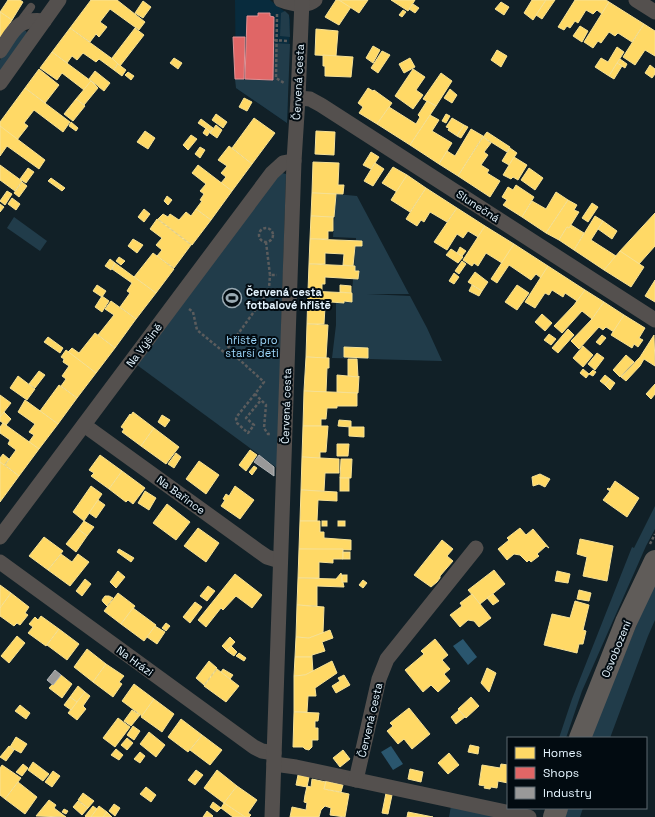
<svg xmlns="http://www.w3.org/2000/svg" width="655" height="817" font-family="'Space Grotesk',sans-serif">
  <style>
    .built { fill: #082b3d }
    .green { fill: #213c4a }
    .water { fill: #2a566e }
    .homes { fill: #ffd966; stroke: #f7e194 }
    .shops { fill: #e06666; stroke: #e19194 }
    .industry { fill: #999; stroke: #b0b4b7 }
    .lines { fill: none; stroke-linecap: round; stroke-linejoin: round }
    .path { stroke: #5b5c5d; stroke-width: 2.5; stroke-dasharray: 3 2; stroke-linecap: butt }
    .service { stroke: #54504e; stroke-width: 8 }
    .minor { stroke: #54504e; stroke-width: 15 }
    .secondary { stroke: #605c59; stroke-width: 22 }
    .labels { text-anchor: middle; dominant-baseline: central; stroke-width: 4; stroke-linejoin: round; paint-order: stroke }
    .street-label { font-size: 11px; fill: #e4f4fe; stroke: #020b11 }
    .poi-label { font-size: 11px; font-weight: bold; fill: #e4f4fe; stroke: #020b11; text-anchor: start }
    .park-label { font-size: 11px; fill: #9ed8fb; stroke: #020b11 }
  </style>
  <rect width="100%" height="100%" fill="#112027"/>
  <polygon class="built" points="235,0 270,0 289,15 290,20 287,123 236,88"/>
  <g class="green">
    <polygon points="285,11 289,15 290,37 280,36 281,13"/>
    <polygon points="23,30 26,31 27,33 0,74 0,60 20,31"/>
    <polygon points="274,43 290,44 287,123 236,88 235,79 273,80"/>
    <polygon points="282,173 286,174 277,468 137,365 275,179"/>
    <polygon points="336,194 357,196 409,294 367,294 410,296 427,328 442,361 332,358 336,325 336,303 354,293 352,293 356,238 333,237"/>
    <polygon points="14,217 47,241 40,251 7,228"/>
    <polygon points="655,506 655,529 646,546 582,691 566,738 559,738 572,699 632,547 634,548"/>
    <polygon points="655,580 655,620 648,636 610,738 590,738"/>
    <polygon points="451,806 496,817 449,817"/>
    <polygon points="565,808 583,808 580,817 563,817"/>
  </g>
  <g class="water">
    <polygon points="463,639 477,657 468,665 453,646"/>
    <polygon points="391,746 403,764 393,770 381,752"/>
  </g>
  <g class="homes">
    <polygon points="8,0 20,0 23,2 12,20 0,12"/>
    <polygon points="91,0 117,0 145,22 139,30 110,9 100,22 107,27 99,37 96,34 90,42 70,28"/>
    <polygon points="336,0 339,0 351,7 339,25 325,17"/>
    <polygon points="339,0 368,0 359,13"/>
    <polygon points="391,0 415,0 408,11"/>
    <polygon points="532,0 546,0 533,20 524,13"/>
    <polygon points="546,0 555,0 542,19 536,15"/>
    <polygon points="575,0 606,0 609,2 602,14 597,10 593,14 586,10 578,23 575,21 570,28 567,26 564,30 558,27"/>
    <polygon points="143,1 151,7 143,18 135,13"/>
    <polygon points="501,2 509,7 504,15 495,9"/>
    <polygon points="609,2 644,24 632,42 618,33 615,36 609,32 601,43 598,41 593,48 584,42"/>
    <polygon points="413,4 419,8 415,13 409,9"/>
    <polygon points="403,10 406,12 402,17 399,15"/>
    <polygon points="0,12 12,20 1,37 0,36"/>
    <polygon points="644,24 655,31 655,56 645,50 635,65 623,57"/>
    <polygon points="580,26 588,31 582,42 573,36"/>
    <polygon points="70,28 118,63 114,70 99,59 96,62 83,53 77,60 72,56 67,63 52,52"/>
    <polygon points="135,28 144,35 120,66 112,58"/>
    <polygon points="316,29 338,31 336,56 315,55"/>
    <polygon points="373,46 380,50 373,63 366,58"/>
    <polygon points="617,47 624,52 609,76 595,67 601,58 608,62"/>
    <polygon points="497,50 507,56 501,67 491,60"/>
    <polygon points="382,51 390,55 378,73 371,68"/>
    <polygon points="52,52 91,81 84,90 62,73 57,80 40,68"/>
    <polygon points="323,55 353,57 351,77 325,76 325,66 323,66"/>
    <polygon points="174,58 182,63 178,69 170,63"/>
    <polygon points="410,58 415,67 404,73 399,64"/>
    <polygon points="620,59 627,64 625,68 617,63"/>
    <polygon points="617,63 622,66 614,79 609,76"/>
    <polygon points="118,64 126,70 122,76 114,70"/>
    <polygon points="650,65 655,69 655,74 652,78 645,73"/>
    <polygon points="39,69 59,85 45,103 25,88"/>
    <polygon points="413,69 425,77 416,90 423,95 413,109 395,96"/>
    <polygon points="95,71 110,83 104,91 89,79"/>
    <polygon points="128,72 134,76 131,80 125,75"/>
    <polygon points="441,73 452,81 436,106 423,99"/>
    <polygon points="91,81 98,88 84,105 76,99"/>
    <polygon points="25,88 70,122 63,132 34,110 24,123 28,126 17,140 0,126 0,122"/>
    <polygon points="368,88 373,91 374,90 392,103 377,124 359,113 363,107 358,103"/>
    <polygon points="450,89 457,95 452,103 444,98"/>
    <polygon points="244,98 252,102 247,111 239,107"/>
    <polygon points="76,99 85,106 73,121 64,114"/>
    <polygon points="427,101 436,106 410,145 377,124 389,107 416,124 420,117 418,115"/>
    <polygon points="216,114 227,122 223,128 212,120"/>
    <polygon points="446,114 450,116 446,123 442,121"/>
    <polygon points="430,115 439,120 432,131 452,143 439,164 410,145"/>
    <polygon points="254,118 275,133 252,164 232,148"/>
    <polygon points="452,118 464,125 457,136 448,130 449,128 446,127"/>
    <polygon points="201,119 213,128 211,132 198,123"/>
    <polygon points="71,122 78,128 76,131 69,126"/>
    <polygon points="216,125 222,130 217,138 210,133"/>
    <polygon points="464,125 468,127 461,138 457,136"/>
    <polygon points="0,126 45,160 39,169 7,146 0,156"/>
    <polygon points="206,128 210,132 207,136 203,133"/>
    <polygon points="471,129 483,136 458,176 439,164 447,151 455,156"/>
    <polygon points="145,131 155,138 148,149 137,142"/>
    <polygon points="316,131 335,132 334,155 315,154"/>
    <polygon points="487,132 510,147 507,152 483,137"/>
    <polygon points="191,135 197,139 188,150 183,145"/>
    <polygon points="483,137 491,143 484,152 488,155 481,165 489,170 487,173 500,181 490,197 458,176"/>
    <polygon points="229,146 252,164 232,191 221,183 226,177 221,173 227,166 218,160"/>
    <polygon points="200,147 205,150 200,158 195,154"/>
    <polygon points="510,148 517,153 509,165 502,161"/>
    <polygon points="371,152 379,157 371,169 363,165"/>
    <polygon points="514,157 527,165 518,180 513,177 511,179 503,175"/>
    <polygon points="313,162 339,163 338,185 344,185 343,194 312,193"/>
    <polygon points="375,163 384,169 373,186 364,181"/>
    <polygon points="0,165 22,181 15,191 0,180"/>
    <polygon points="198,165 232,191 211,220 196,209 202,201 200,200 204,194 200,191 206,184 192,173"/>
    <polygon points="393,167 407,175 397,192 382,183"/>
    <polygon points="28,168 34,172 26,183 20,179"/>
    <polygon points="529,168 543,178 535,190 521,180"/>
    <polygon points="407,175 426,188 410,212 391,200"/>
    <polygon points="51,178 65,188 62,191 48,181"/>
    <polygon points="22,182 27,186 19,197 14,193"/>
    <polygon points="516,185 534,197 522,217 503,205 507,200 502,197 508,187 513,190"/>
    <polygon points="426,188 457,208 447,222 430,212 424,222 421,220 417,226 406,219"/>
    <polygon points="7,191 12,194 5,205 0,201"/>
    <polygon points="556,192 568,200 546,233 522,217 532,201 546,209"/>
    <polygon points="312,193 336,194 334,217 311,216"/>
    <polygon points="167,196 172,200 168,205 164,201"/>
    <polygon points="12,198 20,204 16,210 8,204"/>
    <polygon points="568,200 577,205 574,210 579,212 569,228 567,227 559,240 546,233"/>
    <polygon points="592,203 598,207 588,222 582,218"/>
    <polygon points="0,204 4,207 0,212"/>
    <polygon points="457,208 485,226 478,237 468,231 463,238 457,234 447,250 434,242"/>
    <polygon points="144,209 150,214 144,222 138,217"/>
    <polygon points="196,209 211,220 192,245 158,219 163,214 168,217 170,214 179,220 186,212 191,216"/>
    <polygon points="655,213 655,246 639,264 619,252"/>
    <polygon points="311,216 333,217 333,231 328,231 328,239 310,239"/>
    <polygon points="595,216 603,221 591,240 616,256 604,270 574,250"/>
    <polygon points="157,219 191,245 174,268 157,256 162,250 156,245 162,238 150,229"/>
    <polygon points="603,221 617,231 612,239 598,229"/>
    <polygon points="571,225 584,233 574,250 559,240 567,227 569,228"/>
    <polygon points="485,226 514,244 502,263 486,253 478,266 474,263 472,266 463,260"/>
    <polygon points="133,239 143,245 137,253 128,246"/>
    <polygon points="310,239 362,241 362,246 355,246 353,266 343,265 344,254 325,253 325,264 309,264"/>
    <polygon points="514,244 548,266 541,278 536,274 531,280 509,265 497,283 491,279"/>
    <polygon points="460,247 466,251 462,256 457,253"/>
    <polygon points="451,249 463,257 458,263 446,255"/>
    <polygon points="620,251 644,267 631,287 604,270"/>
    <polygon points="153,253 174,269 156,293 134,277"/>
    <polygon points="119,257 125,261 121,265 116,261"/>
    <polygon points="110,259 115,263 111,270 105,266"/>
    <polygon points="462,261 466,264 459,274 455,271"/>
    <polygon points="115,263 156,293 136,319 120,307 130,293 127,291 132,283 112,269"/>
    <polygon points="309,264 355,266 355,271 359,271 358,279 325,277 325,284 322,284 322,292 308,291"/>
    <polygon points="548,266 585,290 578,300 577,301 565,293 563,297 552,290 549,295 545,293 535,308 525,302"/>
    <polygon points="475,272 488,282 482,291 468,282"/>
    <polygon points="454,273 459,277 454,284 449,281"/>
    <polygon points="655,280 655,302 645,296"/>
    <polygon points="97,285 106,291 102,297 93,291"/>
    <polygon points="340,285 351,286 351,293 340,292"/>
    <polygon points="472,285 482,291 479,296 469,291"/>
    <polygon points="517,285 529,293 517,310 505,302"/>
    <polygon points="585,290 604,302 592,319 582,311 562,333 554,326 574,305"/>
    <polygon points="308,291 352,293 352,302 344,301 344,303 331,302 330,307 325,307 324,324 307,324"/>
    <polygon points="102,296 109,301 102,312 95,307"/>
    <polygon points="111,301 136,319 115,348 98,335 114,315 105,309"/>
    <polygon points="604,302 624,315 614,332 606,327 603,330 599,327 579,349 571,341 592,319"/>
    <polygon points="542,314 552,323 545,331 535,322"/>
    <polygon points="624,315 645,328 639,338 643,340 638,347 634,344 632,348 611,335"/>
    <polygon points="307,324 328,325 326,358 306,357"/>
    <polygon points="568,329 574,335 558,353 552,348"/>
    <polygon points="95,333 115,348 96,373 68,352 72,348 79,353"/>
    <polygon points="549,334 556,339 551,345 544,340"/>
    <polygon points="602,335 606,338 600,345 596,342"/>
    <polygon points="654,335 655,366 644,359 640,366 626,381 621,377 640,357"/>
    <polygon points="48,337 63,348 60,353 44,342"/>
    <polygon points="583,346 593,355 583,367 573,358"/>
    <polygon points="344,347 368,348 368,358 344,357"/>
    <polygon points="66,350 96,373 77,398 61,386 66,379 62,376 69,366 63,362 64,359 61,357"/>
    <polygon points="597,353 604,358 595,370 588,364"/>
    <polygon points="626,355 634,362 620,377 613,370"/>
    <polygon points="306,357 329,358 329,368 327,368 326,392 304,391"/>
    <polygon points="348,359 357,359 358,377 348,376"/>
    <polygon points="583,369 589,374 586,378 580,373"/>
    <polygon points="593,370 596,372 593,376 589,374"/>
    <polygon points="39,371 45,375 35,388 29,384"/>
    <polygon points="337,375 358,377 359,376 358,393 337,392"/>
    <polygon points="605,375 610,379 605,385 600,381"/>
    <polygon points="18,376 35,389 27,400 10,388"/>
    <polygon points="610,379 615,383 610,390 605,385"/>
    <polygon points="655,384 655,394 651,399 646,394"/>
    <polygon points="59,385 77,398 58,424 40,411"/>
    <polygon points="304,391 357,393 357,406 337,406 337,408 327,408 326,419 321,419 321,426 303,426"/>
    <polygon points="0,395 11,403 0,417"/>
    <polygon points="25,400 58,424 39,449 29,442 34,435 29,432 35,424 18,412"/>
    <polygon points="4,412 11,419 6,425 0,421 0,417"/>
    <polygon points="133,412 154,428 141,446 122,432 124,429 121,427 130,414 131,415"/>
    <polygon points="162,415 170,420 165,427 158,422"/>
    <polygon points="339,420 351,421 351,427 338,426"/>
    <polygon points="3,423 39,449 19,476 5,465 16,450 8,444 10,440 0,433 0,427"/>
    <polygon points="303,426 328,426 326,452 320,452 320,458 302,457"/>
    <polygon points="349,427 364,427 364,437 349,436"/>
    <polygon points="154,428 179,447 166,464 141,446"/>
    <polygon points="337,444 349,444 348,456 337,456"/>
    <polygon points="250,450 257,455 246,471 239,465"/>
    <polygon points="176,453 181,457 174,468 168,464"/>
    <polygon points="3,454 9,459 4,465 0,462 0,458"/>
    <polygon points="100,455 122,471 109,489 91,476 94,473 89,470"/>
    <polygon points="302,457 339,459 339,473 325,473 324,491 301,490"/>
    <polygon points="341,459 352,459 351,478 340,478"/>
    <polygon points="199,461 219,475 206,494 186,479"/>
    <polygon points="0,462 19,476 0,502"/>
    <polygon points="254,466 257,468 252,475 249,472"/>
    <polygon points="122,471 145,488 133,504 128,500 126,502 109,489"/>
    <polygon points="540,474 550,479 545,487 539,484 533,486 532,477"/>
    <rect x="340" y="478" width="9" height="13"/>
    <polygon points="615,481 639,498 627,517 603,500 610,491 607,489 608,488 610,489"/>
    <polygon points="91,486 102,494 84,521 73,512"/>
    <polygon points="235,486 254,500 240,519 221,506 225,500 223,499 226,494 229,496"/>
    <polygon points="301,490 337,492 337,501 318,500 317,521 300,521"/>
    <polygon points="145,491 156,498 149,510 138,503"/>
    <polygon points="98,500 105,505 96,518 89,513"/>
    <polygon points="167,504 190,522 176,540 153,523"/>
    <polygon points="84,521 94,527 87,536 78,529"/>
    <polygon points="300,521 320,521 320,532 324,532 324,538 351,540 351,550 299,549"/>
    <rect x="322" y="521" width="5" height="5"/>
    <rect x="338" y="521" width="7" height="5"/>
    <polygon points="198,528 219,543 206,562 184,546"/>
    <polygon points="520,528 526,535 533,529 549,548 546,546 537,554 539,556 531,562 529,560 527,562 520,555 514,554 507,560 498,549 509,540 507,538"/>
    <polygon points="78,529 87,536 76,552 66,544"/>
    <polygon points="44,537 63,551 48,570 29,556"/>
    <polygon points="580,539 613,546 607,581 583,576 587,557 577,554"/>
    <polygon points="442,540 453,549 447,556 453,561 440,576 440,578 437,582 431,587 414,575"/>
    <polygon points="119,549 134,558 131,562 117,552"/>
    <polygon points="299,549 343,549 343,559 333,559 333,563 319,562 319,578 298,578"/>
    <rect x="343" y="552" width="7" height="7"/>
    <polygon points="61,554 72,562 78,554 89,562 70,586 48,570"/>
    <polygon points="494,570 505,584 480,604 468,590"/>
    <polygon points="118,571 125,577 116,588 110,582"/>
    <polygon points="557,571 570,574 568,583 555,581"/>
    <polygon points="341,573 344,587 317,586 317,606 297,605 298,578 336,579"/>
    <polygon points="235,574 262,595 252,608 236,596 223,610 221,608 206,627 198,620"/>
    <rect x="342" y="575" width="5" height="7"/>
    <polygon points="85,579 91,584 82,596 76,591"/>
    <polygon points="363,580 367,583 363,588 359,585"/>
    <polygon points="0,585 11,593 0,608"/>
    <polygon points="208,586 215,591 207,601 200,596"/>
    <polygon points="579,590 591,593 589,601 577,599"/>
    <polygon points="11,593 29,607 25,613 28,615 20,625 17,623 14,626 0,616 0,608"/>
    <polygon points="118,593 135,606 121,624 104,611"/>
    <polygon points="472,594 491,618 479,627 474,621 468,620 460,627 450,615 462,606 460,603"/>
    <polygon points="493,594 499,601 493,605 487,598"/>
    <polygon points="105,596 109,596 113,598 107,606 103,602 102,600"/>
    <polygon points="575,601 589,605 583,630 586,631 583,644 579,644 577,653 544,645 552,614 570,618"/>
    <polygon points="195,602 202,607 190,623 183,617"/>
    <polygon points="297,605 324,607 323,633 309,638 296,637"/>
    <polygon points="133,608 156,625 144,641 121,624"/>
    <polygon points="41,616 59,629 46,646 28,633 33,627 29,624 35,617 38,620"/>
    <polygon points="166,623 170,626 166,631 162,628"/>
    <polygon points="155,626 165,632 157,644 147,637"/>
    <polygon points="59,629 79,644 67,660 47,645"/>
    <polygon points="330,630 333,638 322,642 325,651 312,655 312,657 295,657 296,637 309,638"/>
    <polygon points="17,636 25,643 9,663 1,656"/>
    <polygon points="230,637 235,642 227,651 222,646"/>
    <polygon points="435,639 448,655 442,660 450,669 444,674 450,681 438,692 431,685 423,692 405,670 424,654 421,651"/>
    <polygon points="231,646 237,652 234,656 227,651"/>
    <polygon points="87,649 106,664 93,682 74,667"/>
    <polygon points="239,653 246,658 244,661 236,656"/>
    <polygon points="295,657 312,657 313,672 305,675 294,676"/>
    <polygon points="209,661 217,668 204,685 196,678"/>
    <polygon points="332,661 337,673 315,688 316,696 308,696 307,712 294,712 294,676 305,675"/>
    <polygon points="106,664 124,676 119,682 122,684 113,697 93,682"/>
    <polygon points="487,668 496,673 489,692 481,683"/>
    <polygon points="217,669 239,686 226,702 204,686"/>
    <polygon points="223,669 233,675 230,679 221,672"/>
    <polygon points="61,675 72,684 62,698 49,688"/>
    <polygon points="344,675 350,685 336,693 332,686 340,681 338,678"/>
    <polygon points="134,684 154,699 142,716 122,701"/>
    <polygon points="78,686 85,692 77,702 70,697"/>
    <polygon points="85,692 90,696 83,706 86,709 77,720 68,713"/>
    <polygon points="70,697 77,702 71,710 64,705"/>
    <polygon points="471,697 479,706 466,718 458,709"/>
    <polygon points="154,699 174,714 162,732 141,717"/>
    <polygon points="20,705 30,713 26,719 15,711"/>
    <polygon points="409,708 430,734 412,749 404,739 398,744 387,731 393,726 390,723"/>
    <polygon points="132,710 140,715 131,726 124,721"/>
    <polygon points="459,710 465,717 456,724 451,717"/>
    <polygon points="294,712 319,713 318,721 315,721 315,728 318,728 318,740 312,740 312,747 309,750 305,749 303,747 293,747"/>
    <polygon points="118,718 130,727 115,747 103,738"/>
    <polygon points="181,719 202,735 188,752 168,737"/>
    <polygon points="133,726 140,731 134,740 127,735"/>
    <polygon points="149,732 165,745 156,757 140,744"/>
    <polygon points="202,735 222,750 210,765 190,750"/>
    <polygon points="16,737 27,744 21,753 10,747"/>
    <polygon points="127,738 133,743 127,750 121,745"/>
    <polygon points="470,745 479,747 478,754 468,752"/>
    <polygon points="9,746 14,750 6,761 0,757"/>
    <polygon points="116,749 123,755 119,760 111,755"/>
    <polygon points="343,750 350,759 340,767 333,758"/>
    <polygon points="140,752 145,756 140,763 134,759"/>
    <polygon points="449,753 459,765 448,774 438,763"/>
    <polygon points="33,762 49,774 43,781 28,770"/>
    <polygon points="23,764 28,768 22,776 16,772"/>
    <polygon points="501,764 508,765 508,783 498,781 497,788 491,787 490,789 484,788 485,786 479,785 482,765 500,768"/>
    <polygon points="2,765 21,778 5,799 0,795 0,768"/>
    <polygon points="410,769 423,772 421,782 408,779"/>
    <polygon points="196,770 203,775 195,785 188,780"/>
    <polygon points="217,770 237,786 224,803 204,788"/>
    <polygon points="53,771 60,776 52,787 45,782"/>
    <polygon points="298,775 309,777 307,787 296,785"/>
    <polygon points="312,779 326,782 324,789 349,794 345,817 330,815 331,808 325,806 321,810 319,817 290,817 292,807 306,810 307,803 304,802 305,795 307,786 311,787"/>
    <polygon points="326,781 343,785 341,792 324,789"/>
    <polygon points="18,782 37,797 25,814 5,799"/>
    <polygon points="237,786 257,800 248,813 251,815 249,817 245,817 224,803"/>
    <polygon points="146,787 156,795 151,802 140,794"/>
    <polygon points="83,793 94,801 88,808 78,800"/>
    <polygon points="386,793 392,795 388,814 382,813"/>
    <polygon points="49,800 56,805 54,808 66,817 36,816"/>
    <polygon points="78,801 88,808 82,815 73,807"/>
    <polygon points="213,802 221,808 217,812 210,807"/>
    <polygon points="224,803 245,817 233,817 221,808"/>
    <polygon points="114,804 120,808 115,816 109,811"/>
    <polygon points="93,806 97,809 91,817 86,817 85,816"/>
    <polygon points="99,806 107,812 103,817 91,817"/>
    <polygon points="64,809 68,811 66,814 62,812"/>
    <polygon points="207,811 213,816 212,817 203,817"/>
    <polygon points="107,812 112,817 103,817"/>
    <polygon points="408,812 433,817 407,817"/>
  </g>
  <g class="shops">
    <polygon points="258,13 270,13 270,16 274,17 273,80 245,79 247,16 258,16"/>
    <polygon points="233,37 245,37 244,79 235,79"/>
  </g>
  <g class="industry">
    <polygon points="259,455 274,467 274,476 254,462"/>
    <polygon points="55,670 61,675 53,685 47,680"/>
  </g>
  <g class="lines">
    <g class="path">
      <polyline points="277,14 276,78 284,83"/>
      <polyline points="274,40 287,41"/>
      <circle cx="266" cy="235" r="7"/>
      <polyline points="266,242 270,275 277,275"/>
      <polyline points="189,309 193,312 197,330 225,353 231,352 264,382 255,394 266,405 264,428 268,434 271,434"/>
      <polyline points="225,352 266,295 269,288 270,275"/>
      <polyline points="255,394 238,415 236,419 237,423 248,433 254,425 246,418 261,400"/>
      <polyline points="650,544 655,534"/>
    </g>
    <polyline class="service" points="19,23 31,7"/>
    <g class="minor">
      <path d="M281 0C292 4 306 8 315 0"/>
      <polyline points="636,0 655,12"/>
      <path d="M0 51C14 31 16 18 44 21"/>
      <polyline points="0,83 59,0"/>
      <polyline points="298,98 310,99 321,105 655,320"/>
      <polyline points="84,425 257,550 267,557 280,561"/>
      <polyline points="0,537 272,173 283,163 294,161"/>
      <polyline points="0,562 254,747 262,751 274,753"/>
      <polyline points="274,764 296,767 529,817"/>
      <polyline points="356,780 379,679 387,659 476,548"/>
      <polyline points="272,817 294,161 298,98 302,0"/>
    </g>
    <g class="secondary">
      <polyline points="580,738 626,622 655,561"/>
      <polyline points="554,817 557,808"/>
    </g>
  </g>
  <defs>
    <g id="stadium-ring" transform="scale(1)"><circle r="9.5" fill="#020b11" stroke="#9aaab3" stroke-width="1.5"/><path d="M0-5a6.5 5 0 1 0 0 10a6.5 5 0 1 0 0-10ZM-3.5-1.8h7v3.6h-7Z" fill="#9aaab3"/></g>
  </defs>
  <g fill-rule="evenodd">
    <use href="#stadium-ring" x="232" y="298"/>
  </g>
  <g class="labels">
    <g class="street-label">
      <text transform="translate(298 82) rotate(-87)">Červená cesta</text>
      <text transform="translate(478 206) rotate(33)">Slunečná</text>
      <text transform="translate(144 345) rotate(-53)">Na Výšině</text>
      <text transform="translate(286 406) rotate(-88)">Červená cesta</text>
      <text transform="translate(181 495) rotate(36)">Na Bařince</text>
      <text transform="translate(616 649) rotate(-68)">Osvobození</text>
      <text transform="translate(135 661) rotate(36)">Na Hrázi</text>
      <text transform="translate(370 720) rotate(-77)">Červená cesta</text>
    </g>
    <g class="poi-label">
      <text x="246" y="292">Červená cesta<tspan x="246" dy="13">fotbalové hřiště</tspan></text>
    </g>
    <g class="park-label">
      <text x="252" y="340">hřiště pro<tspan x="252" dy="13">starší děti</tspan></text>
    </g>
  </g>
  <rect x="507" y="737" width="140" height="72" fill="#020b11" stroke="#5c6870"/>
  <rect x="515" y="747" width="20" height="12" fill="#ffd966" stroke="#5c6870"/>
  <text x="543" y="757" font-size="12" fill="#e4f4fe">Homes</text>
  <rect x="515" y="767" width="20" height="12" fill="#e06666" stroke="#5c6870"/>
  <text x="543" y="777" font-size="12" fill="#e4f4fe">Shops</text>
  <rect x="515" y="787" width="20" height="12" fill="#999999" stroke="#5c6870"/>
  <text x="543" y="797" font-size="12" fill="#e4f4fe">Industry</text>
</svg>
